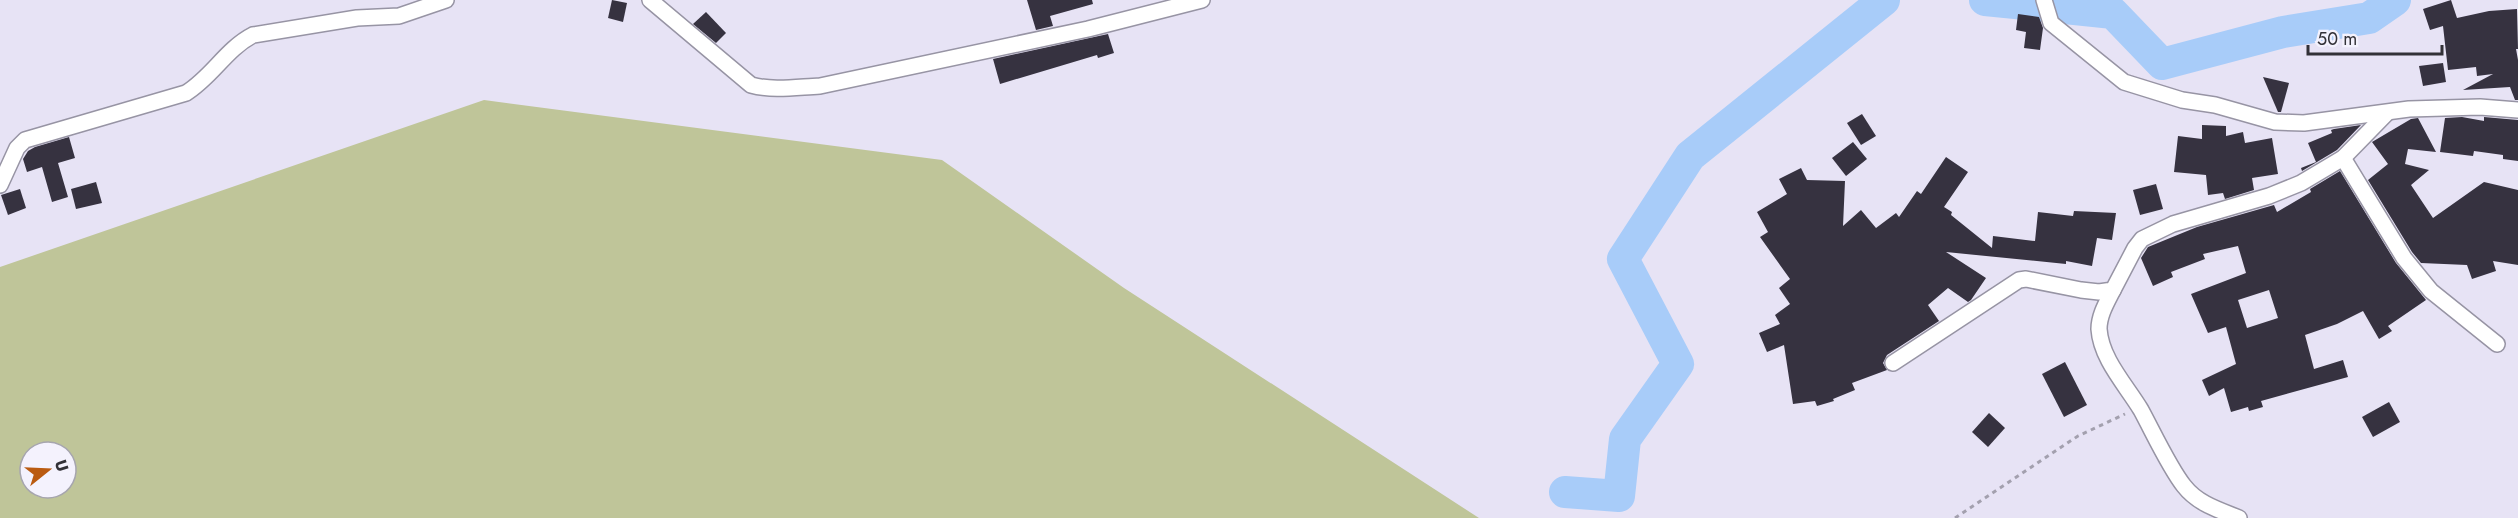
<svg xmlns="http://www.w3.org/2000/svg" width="2518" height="518" font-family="Jost,sans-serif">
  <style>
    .green { fill: #bfc599; fill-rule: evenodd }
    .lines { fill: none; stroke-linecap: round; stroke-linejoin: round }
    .river { stroke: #a8ccf9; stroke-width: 32 }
    .building { fill: #363240; fill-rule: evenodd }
    .minor-casing { stroke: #9794a4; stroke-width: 18 }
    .path { stroke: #a3a0ae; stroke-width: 3; stroke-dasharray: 4.5 4.5; stroke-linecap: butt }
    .minor { stroke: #fff; stroke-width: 15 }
  </style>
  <rect width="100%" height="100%" fill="#e7e3f5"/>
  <path class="green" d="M484 100 942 160 1124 288 1479 518H0V267ZM30 452H66V488H30Z"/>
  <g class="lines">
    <g class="river">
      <polyline points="1985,0 2113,13 2162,64 2283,32 2369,18 2395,0"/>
      <polyline points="1565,492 1619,496 1625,439 1678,364 1623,259 1690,156 1884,0"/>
    </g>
  </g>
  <g class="building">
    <polygon points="612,0 627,3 623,22 608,18"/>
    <polygon points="1027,0 1092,0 1093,4 1050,16 1053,26 1036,30"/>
    <polygon points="2451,0 2457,18 2489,11 2517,9 2518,49 2516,49 2518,60 2518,100 2515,100 2510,87 2463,90 2493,74 2477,76 2476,67 2448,70 2443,26 2430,30 2423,9"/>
    <polygon points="706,12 726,33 716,43 693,24"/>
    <polygon points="2018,14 2039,17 2043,28 2040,50 2024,48 2026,32 2016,30"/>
    <polygon points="1108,34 1114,53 1098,58 1097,55 1000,84 993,59"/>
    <polygon points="2443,63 2446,82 2423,86 2419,66"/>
    <polygon points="2263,77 2289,83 2281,112 2278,112"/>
    <polygon points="1862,114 1876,136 1861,145 1847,123"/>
    <polygon points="2462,117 2484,121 2484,117 2518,120 2518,161 2503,159 2503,155 2474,151 2473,156 2440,152 2445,118"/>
    <polygon points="2418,118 2436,152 2408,149 2405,164 2429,170 2411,185 2433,218 2484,182 2518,190 2518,265 2493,261 2496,271 2472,279 2467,265 2421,263 2412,252 2368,180 2388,164 2372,142 2411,119"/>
    <polygon points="2202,125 2226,126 2226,136 2243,132 2245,143 2272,138 2278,174 2252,178 2254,190 2225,199 2223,193 2208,195 2206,175 2174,172 2178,136 2202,139"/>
    <polygon points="2361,125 2337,150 2302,171 2301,168 2316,162 2308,143 2332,133 2331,130 2334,129"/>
    <polygon points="69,137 75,158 58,163 68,197 52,202 42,167 27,172 23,159 28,151 35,147"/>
    <polygon points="1853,142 1867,159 1846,176 1832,158"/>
    <polygon points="1946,157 1968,172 1944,207 1952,212 1951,215 1992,248 1993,236 2035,241 2038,212 2073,216 2074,211 2116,213 2112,240 2097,238 2092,266 2066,261 2066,264 1946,252 1986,278 1971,300 1968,302 1948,288 1928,305 1939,321 1887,355 1883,363 1887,370 1852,383 1855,390 1833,399 1834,401 1817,406 1815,401 1793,404 1784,345 1767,352 1759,333 1780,324 1775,315 1790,304 1779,288 1790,279 1760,237 1768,232 1757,212 1787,194 1779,179 1801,168 1807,180 1845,181 1843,226 1861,210 1876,228 1896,213 1899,217 1917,191 1921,194"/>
    <path d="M2340 171 2396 263 2426 300 2388 326 2392 331 2379 339 2363 311 2337 324 2305 335 2314 369 2343 360 2348 377 2261 401 2263 407 2249 411 2248 407 2231 412 2224 388 2209 396 2202 380 2236 364 2226 327 2208 333 2191 294 2246 273 2238 246 2203 254 2205 259 2171 272 2173 277 2153 286 2141 258 2148 247 2197 227 2274 205 2277 212 2311 192 2310 189ZM2269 290 2278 318 2247 328 2238 300Z"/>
    <polygon points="96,182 102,203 76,209 71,189"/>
    <polygon points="2156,184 2163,209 2140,215 2133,190"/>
    <polygon points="20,189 26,208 8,215 1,195"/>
    <polygon points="2065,362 2087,405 2064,417 2042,374"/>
    <polygon points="2389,402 2400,422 2373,437 2362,417"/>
    <polygon points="1989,413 2005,428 1988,447 1972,432"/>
  </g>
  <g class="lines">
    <g class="minor-casing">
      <g id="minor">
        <path d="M650 0 751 85C773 91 797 87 820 86L1088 29 1202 0"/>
        <polyline points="2044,0 2051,23 2124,82 2182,100 2215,105 2275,122 2304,123 2409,109 2480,107 2518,110"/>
        <polyline points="2343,158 2404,258 2431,291 2497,344"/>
        <path d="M0 185 17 148 25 140 186 93C212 77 226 49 253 35L357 18 399 16 446 0"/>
        <path d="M2113 290C2107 302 2099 315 2099 329 2101 359 2126 385 2141 410 2153 432 2169 467 2184 486 2198 504 2219 510 2239 518"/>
        <polyline points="1893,363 2019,280 2026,279 2081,290 2099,292 2113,290 2135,248 2142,239 2173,224 2269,196 2301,183 2343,158 2387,113"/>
      </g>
    </g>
    <polyline class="path" points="1955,518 2078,436 2125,414"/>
    <use href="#minor" class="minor"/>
  </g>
  <g transform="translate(48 470) rotate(72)"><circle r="28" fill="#f4f2fd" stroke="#a6a5ae" stroke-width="1.5"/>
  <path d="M0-4.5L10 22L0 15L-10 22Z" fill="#ba5b11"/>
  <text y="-9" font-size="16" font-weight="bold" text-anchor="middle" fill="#323137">U</text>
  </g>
  <path d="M2308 45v9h134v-9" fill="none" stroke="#323137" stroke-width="3"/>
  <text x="2317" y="45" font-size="18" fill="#323137" stroke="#f4f2fd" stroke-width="4.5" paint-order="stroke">50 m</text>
</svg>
